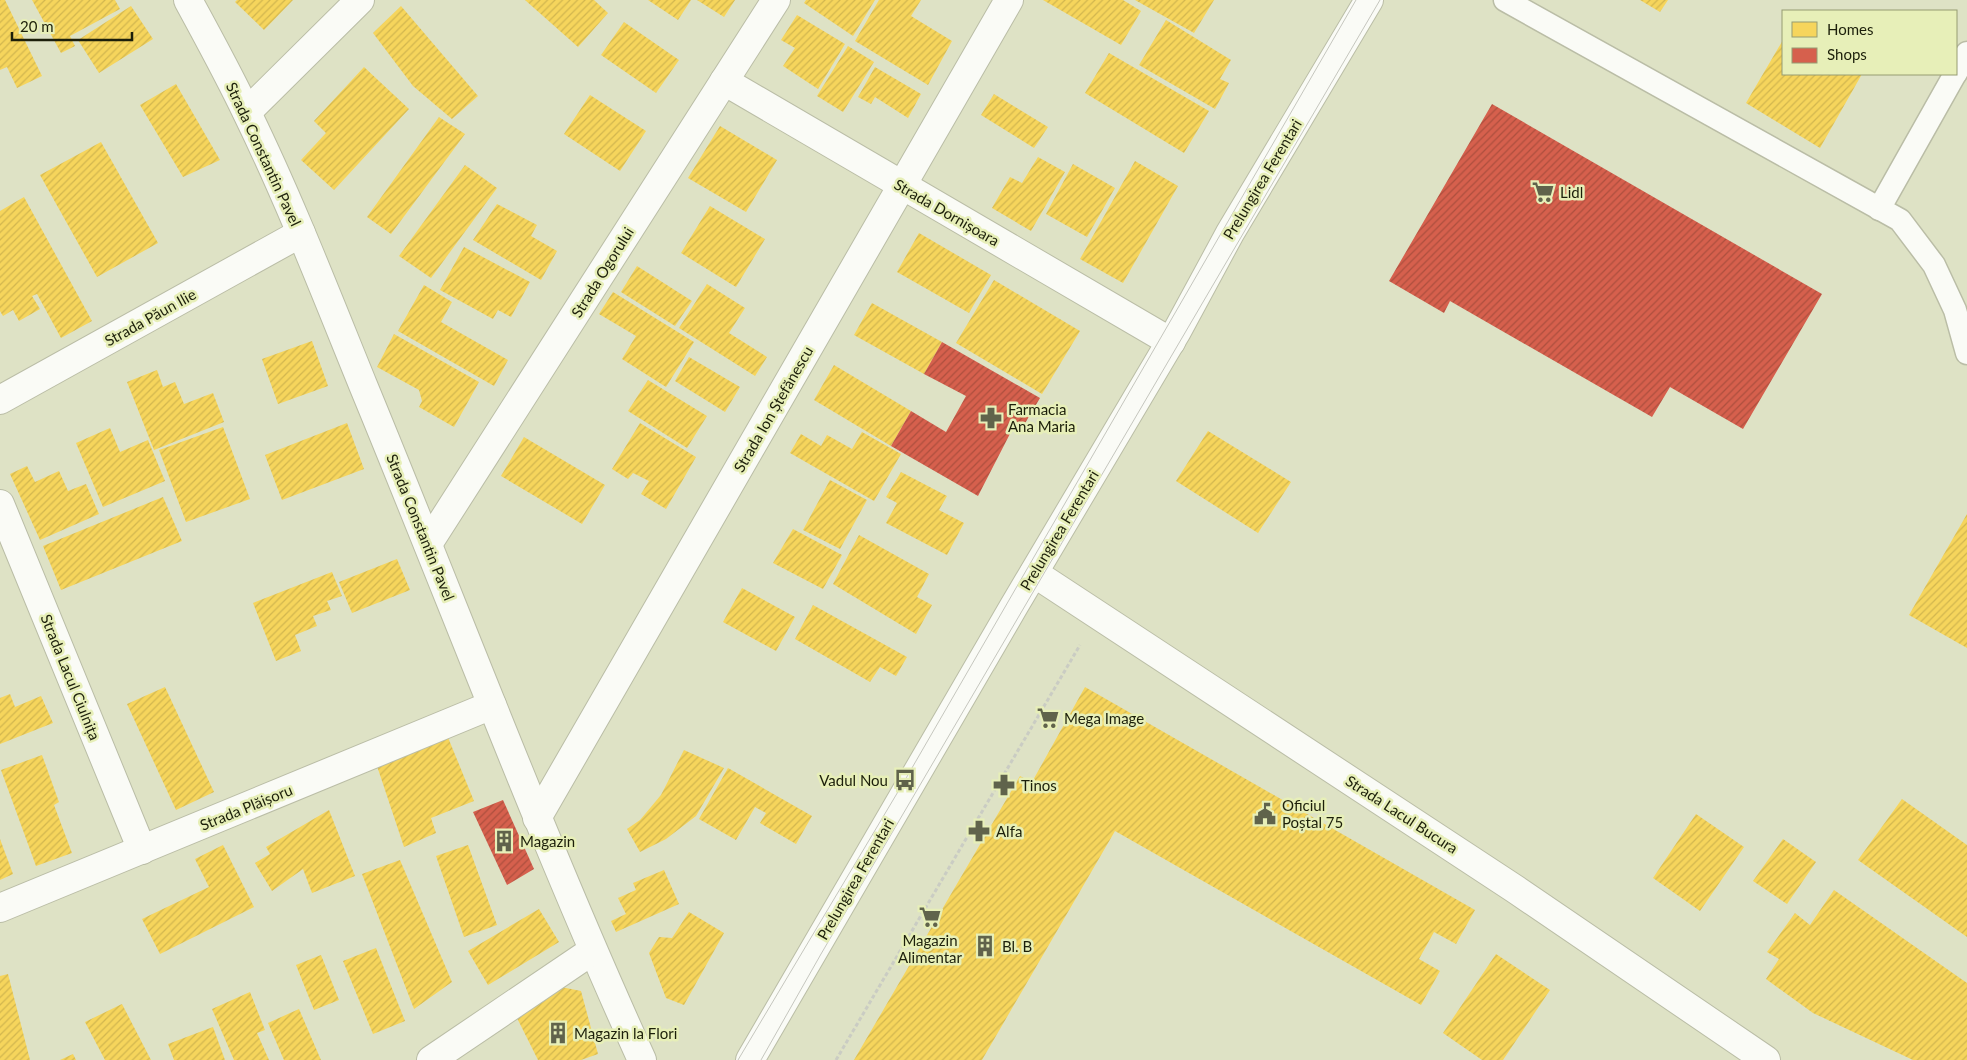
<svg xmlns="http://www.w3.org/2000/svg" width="1967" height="1060" font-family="Lato,sans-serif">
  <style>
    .homes { fill: url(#homes-hatch) }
    .shops { fill: url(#shops-hatch) }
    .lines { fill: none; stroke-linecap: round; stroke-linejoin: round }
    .lane-casing { stroke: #babda6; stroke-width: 25 }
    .street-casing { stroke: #babda6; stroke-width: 30 }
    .secondary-casing { stroke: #babda6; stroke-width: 30 }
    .path { stroke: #caccc3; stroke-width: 3; stroke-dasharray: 4 2.5; stroke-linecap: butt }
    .lane { stroke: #fafbf6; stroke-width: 22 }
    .street { stroke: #fafbf6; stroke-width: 28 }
    .secondary { stroke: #fafbf6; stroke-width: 28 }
    .tram { stroke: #c5c6be; stroke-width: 1 }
    .labels { text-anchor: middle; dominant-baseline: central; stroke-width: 5; stroke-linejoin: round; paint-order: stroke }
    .street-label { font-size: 15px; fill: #1c1f0a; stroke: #e7efb8 }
    .poi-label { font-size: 15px; fill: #1c1f0a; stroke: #e7efb8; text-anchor: start }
  </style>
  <defs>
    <pattern id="homes-hatch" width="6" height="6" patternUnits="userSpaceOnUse" patternTransform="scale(1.25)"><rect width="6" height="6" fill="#f6d55c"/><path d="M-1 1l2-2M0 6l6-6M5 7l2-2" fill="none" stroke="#d2b64f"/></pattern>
    <pattern id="shops-hatch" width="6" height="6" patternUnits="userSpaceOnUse" patternTransform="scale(1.25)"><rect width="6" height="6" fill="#d6604d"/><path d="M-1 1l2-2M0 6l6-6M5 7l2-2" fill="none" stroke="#ad4f3e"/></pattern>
  </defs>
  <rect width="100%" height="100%" fill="#dee2c5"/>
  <g class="homes">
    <polygon points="0,0 5,0 42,76 17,88 7,67 0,70"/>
    <polygon points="32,0 115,0 120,9 70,36 75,46 61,53"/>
    <polygon points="237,0 293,0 264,30 235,2"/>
    <polygon points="525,0 594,0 608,13 578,47"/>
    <polygon points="648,0 691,0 678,20"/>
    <polygon points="697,0 735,0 724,17"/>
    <polygon points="806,0 875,0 853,36 804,3"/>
    <polygon points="879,0 921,0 911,16 952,41 928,85 855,41"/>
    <polygon points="1043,0 1123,0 1141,11 1121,45"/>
    <polygon points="1135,0 1214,0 1194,33"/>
    <polygon points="1640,0 1668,0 1660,12"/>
    <polygon points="131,6 153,39 99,73 78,40"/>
    <polygon points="401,6 478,96 452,119 413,86 373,33"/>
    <polygon points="797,15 845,44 818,89 783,66 795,48 781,40"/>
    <polygon points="1166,20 1231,60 1220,79 1229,83 1215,109 1139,65"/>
    <polygon points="624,22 679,60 656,93 601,55"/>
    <polygon points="1783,40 1783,74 1862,74 1820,148 1746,103"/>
    <polygon points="848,46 874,62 843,112 817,96"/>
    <polygon points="1109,53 1209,111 1184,153 1085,93"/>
    <polygon points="364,67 409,109 334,190 301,160 326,133 314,121"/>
    <polygon points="875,67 921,94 908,118 875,97 871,104 858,97"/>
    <polygon points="176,84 220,160 183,177 140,105"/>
    <polygon points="994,94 1048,127 1034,148 981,115"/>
    <polygon points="590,95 646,131 620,171 564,134"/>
    <polygon points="439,117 465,134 391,234 367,217"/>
    <polygon points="720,126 777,160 746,212 688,178"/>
    <polygon points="101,142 158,243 97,277 40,175"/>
    <polygon points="1038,157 1065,172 1031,231 992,208 1010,177 1022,183"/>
    <polygon points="1135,161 1178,186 1123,283 1080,259"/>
    <polygon points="1073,164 1115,188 1087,237 1046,214"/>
    <polygon points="465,165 497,188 431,278 399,256"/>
    <polygon points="24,197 92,321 61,338 37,294 32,296 40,309 19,321 13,310 3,316 0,311 0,211"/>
    <polygon points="497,204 537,225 531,236 557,251 541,280 473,240"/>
    <polygon points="710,206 765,239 736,287 681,253"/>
    <polygon points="919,233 991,275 969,313 897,272"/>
    <polygon points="464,247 530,282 511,317 498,310 493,319 440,290"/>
    <polygon points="637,266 692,301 675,326 621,292"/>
    <polygon points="994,280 1080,331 1042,394 956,343"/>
    <polygon points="707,284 745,308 729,333 767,357 755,376 679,328"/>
    <polygon points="424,285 452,302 441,322 508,360 494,386 398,331"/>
    <polygon points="613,292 694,342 666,387 622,359 636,336 599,314"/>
    <polygon points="872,303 942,342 924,374 854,335"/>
    <polygon points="394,334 479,382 454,427 419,407 422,401 419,390 377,367"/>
    <polygon points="312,341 328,386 278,404 262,359"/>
    <polygon points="689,357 740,387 725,412 675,381"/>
    <polygon points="834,365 911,411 891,446 814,400"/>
    <polygon points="157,370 163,387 175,382 184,404 213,393 224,422 154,450 127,382"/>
    <polygon points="648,380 707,416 687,448 628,411"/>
    <polygon points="347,423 364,469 282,500 265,455"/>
    <polygon points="640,423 696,457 666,509 641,494 649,481 633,473 628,479 612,469"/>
    <polygon points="223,427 250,499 186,522 159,450"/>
    <polygon points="110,428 120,452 148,440 165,481 103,507 76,443"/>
    <polygon points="1208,431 1291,482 1258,533 1176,481"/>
    <polygon points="862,432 901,454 874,501 790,453 801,434 821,446 827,435 852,449"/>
    <polygon points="524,437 605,485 582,524 501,476"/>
    <polygon points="27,466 35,482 59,471 68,491 86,484 99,514 40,540 10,474"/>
    <polygon points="901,472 947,496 939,510 964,523 947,555 886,523 897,503 886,497"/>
    <polygon points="830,480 867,500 840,549 803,530"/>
    <polygon points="163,497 182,541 61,590 43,546"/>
    <polygon points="1967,514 1967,648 1909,615"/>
    <polygon points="793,529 842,555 823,589 773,563"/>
    <polygon points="859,535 929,574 917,597 932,605 916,634 833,584"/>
    <polygon points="397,559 410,590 352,613 339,582"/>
    <polygon points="332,572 342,596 327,601 331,610 313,616 317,626 295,635 301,651 276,661 253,603"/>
    <polygon points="742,588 795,617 776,651 723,622"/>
    <polygon points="813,605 907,657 896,676 880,667 870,682 795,639"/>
    <polygon points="165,687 214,792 176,810 127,704"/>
    <polygon points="1085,687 1475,910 1456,944 1434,932 1419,959 1440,971 1421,1005 1115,831 982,1060 854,1060 1020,776 1032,782"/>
    <polygon points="10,694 15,707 41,696 53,723 0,744 0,698"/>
    <polygon points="447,735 474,801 431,818 436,833 404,847 377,766"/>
    <polygon points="684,750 724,768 696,816 666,839 640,852 627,829 640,820 661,795"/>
    <polygon points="42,755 59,802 54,805 72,853 36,866 1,770"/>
    <polygon points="728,768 812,816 796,844 760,823 766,813 755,807 736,840 699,819"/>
    <polygon points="1902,799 1967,845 1967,937 1858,860"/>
    <polygon points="329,810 355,876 312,893 303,869 272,891 255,863 270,854 266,847"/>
    <polygon points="1696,814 1744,847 1700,911 1653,878"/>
    <polygon points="0,839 13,874 0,880"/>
    <polygon points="1783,839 1816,862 1787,904 1753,881"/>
    <polygon points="223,845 254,907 160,954 142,919 209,887 195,859"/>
    <polygon points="468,845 497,925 464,937 436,856"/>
    <polygon points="400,860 452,982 414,1009 362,874"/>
    <polygon points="664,870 679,904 616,932 611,921 626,914 618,898 636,890 633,883"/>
    <polygon points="1834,890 1967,983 1967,1060 1913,1060 1813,1013 1766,979 1779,959 1767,952 1795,913 1810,925"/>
    <polygon points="539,909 559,942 488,985 468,951"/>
    <polygon points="689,912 724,933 684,1005 666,998 649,953 659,937 672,938"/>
    <polygon points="376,948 405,1021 373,1034 343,961"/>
    <polygon points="1496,954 1550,990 1503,1060 1482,1060 1443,1033"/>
    <polygon points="321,955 339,1000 314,1010 296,965"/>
    <polygon points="8,974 30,1060 0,1060 0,976"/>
    <polygon points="556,986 581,991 598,1054 581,1060 538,1060 514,1012"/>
    <polygon points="250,992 265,1030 257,1033 269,1060 234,1060 212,1009"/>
    <polygon points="122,1004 151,1060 105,1060 85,1022"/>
    <polygon points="299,1009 321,1060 284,1060 268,1023"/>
    <polygon points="213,1027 225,1060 174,1060 168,1044"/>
    <polygon points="73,1054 76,1060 60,1060"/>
  </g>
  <g class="shops">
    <polygon points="1492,104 1822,294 1743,429 1670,387 1652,417 1450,301 1444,313 1389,281"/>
    <polygon points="942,342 1040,398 1024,425 1014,426 978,496 891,446 911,411 946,432 966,396 924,374"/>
    <polygon points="503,800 534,869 507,885 473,812"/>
  </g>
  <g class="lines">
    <g class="lane-casing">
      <g id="lane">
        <polyline points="1505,0 1900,220 1934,265 1955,310 1967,353"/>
        <polyline points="1956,73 1967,53"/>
        <polyline points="1879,209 1955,74"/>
      </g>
    </g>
    <g class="street-casing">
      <g id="street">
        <path d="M188 0C208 37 229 75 247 113 290 201 326 294 363 385 456 610 541 838 642 1060"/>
        <polyline points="724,81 1171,342"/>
        <polyline points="247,112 360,0"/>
        <polyline points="0,400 301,233"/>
        <polyline points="0,504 142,850"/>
        <polyline points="428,544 776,0"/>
        <polyline points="1034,573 1515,889 1766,1060"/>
        <polyline points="537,818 1009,0"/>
        <polyline points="0,908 492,705"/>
        <polyline points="431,1060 592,951"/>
      </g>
    </g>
    <g class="secondary-casing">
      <polyline id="secondary" points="750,1060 1014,606 1177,331 1230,233 1369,0"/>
    </g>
    <polyline class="path" points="836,1060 1080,645"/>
    <use href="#lane" class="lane"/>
    <use href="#street" class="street"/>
    <use href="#secondary" class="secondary"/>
    <g class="tram">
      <polyline points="738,1060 905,780 1356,0"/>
      <polyline points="761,1060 821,954 1380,0"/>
    </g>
  </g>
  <defs>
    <g id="supermarket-bare" transform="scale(1.725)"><path d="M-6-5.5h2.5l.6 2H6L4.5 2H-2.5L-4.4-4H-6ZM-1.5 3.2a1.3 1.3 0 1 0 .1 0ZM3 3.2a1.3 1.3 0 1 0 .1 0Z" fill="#60634b" stroke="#e7efb8" stroke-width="2.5" paint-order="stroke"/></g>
    <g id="pharmacy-bare" transform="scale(1.725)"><path d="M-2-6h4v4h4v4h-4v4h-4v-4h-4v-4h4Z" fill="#60634b" stroke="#e7efb8" stroke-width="2.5" paint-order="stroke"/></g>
    <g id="bus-bare" transform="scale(1.725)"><path d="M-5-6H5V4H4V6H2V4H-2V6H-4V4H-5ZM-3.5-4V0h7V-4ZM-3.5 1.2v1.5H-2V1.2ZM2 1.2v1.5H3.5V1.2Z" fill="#60634b" stroke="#e7efb8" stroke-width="2.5" paint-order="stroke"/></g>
    <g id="civic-bare" transform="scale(1.725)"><path d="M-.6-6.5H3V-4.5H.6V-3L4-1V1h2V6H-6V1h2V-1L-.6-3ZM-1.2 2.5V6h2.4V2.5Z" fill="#60634b" stroke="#e7efb8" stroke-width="2.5" paint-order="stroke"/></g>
    <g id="building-bare" transform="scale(1.725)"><path d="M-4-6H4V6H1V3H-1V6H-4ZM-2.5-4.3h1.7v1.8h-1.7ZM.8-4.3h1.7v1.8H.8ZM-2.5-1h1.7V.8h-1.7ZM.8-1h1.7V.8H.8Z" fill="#60634b" stroke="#e7efb8" stroke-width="2.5" paint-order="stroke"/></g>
  </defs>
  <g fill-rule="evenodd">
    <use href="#supermarket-bare" x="1543" y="192"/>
    <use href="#pharmacy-bare" x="991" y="418"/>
    <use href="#supermarket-bare" x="1048" y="718"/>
    <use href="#bus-bare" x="905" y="780"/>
    <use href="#pharmacy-bare" x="1004" y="785"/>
    <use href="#civic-bare" x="1265" y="814"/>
    <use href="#pharmacy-bare" x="979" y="831"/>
    <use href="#building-bare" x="504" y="841"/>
    <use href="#supermarket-bare" x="930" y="917"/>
    <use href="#building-bare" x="985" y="946"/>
    <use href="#building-bare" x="558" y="1033"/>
  </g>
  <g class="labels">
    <g class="street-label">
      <text transform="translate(264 154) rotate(65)">Strada Constantin Pavel</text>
      <text transform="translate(1262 179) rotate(-59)">Prelungirea Ferentari</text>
      <text transform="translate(947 212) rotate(30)">Strada Dornișoara</text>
      <text transform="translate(602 272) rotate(-58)">Strada Ogorului</text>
      <text transform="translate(150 317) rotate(-29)">Strada Păun Ilie</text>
      <text transform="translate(773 409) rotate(-60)">Strada Ion Ștefănescu</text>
      <text transform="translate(421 527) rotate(68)">Strada Constantin Pavel</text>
      <text transform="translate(1059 530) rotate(-59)">Prelungirea Ferentari</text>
      <text transform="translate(71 677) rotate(68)">Strada Lacul Ciulnița</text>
      <text transform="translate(246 807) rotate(-22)">Strada Plăișoru</text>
      <text transform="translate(1402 814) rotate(33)">Strada Lacul Bucura</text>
      <text transform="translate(855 879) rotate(-60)">Prelungirea Ferentari</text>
    </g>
    <g class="poi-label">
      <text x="1560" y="192">Lidl</text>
      <text x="1008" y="409">Farmacia<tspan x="1008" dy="17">Ana Maria</tspan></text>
      <text x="1064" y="718">Mega Image</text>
      <text x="888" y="780" text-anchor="end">Vadul Nou</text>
      <text x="1021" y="785">Tinos</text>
      <text x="1282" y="805">Oficiul<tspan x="1282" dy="17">Poștal 75</tspan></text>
      <text x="996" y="831">Alfa</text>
      <text x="520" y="841">Magazin</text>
      <text x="930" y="940" text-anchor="middle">Magazin<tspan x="930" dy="17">Alimentar</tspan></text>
      <text x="1002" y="946">Bl. B</text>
      <text x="574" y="1033">Magazin la Flori</text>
    </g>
  </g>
  <rect x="1782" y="10" width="175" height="65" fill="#e7efb8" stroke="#969c72"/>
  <rect x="1792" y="22" width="25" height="15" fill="#f6d55c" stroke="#969c72"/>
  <text x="1827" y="35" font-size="15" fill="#1c1f0a">Homes</text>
  <rect x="1792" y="48" width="25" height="15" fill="#d6604d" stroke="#969c72"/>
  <text x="1827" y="60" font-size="15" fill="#1c1f0a">Shops</text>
  <path d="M12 32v8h120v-8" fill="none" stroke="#1c1f0a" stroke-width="2.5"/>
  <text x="20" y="32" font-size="15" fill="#1c1f0a" stroke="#e7efb8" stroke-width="4" paint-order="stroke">20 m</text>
</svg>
